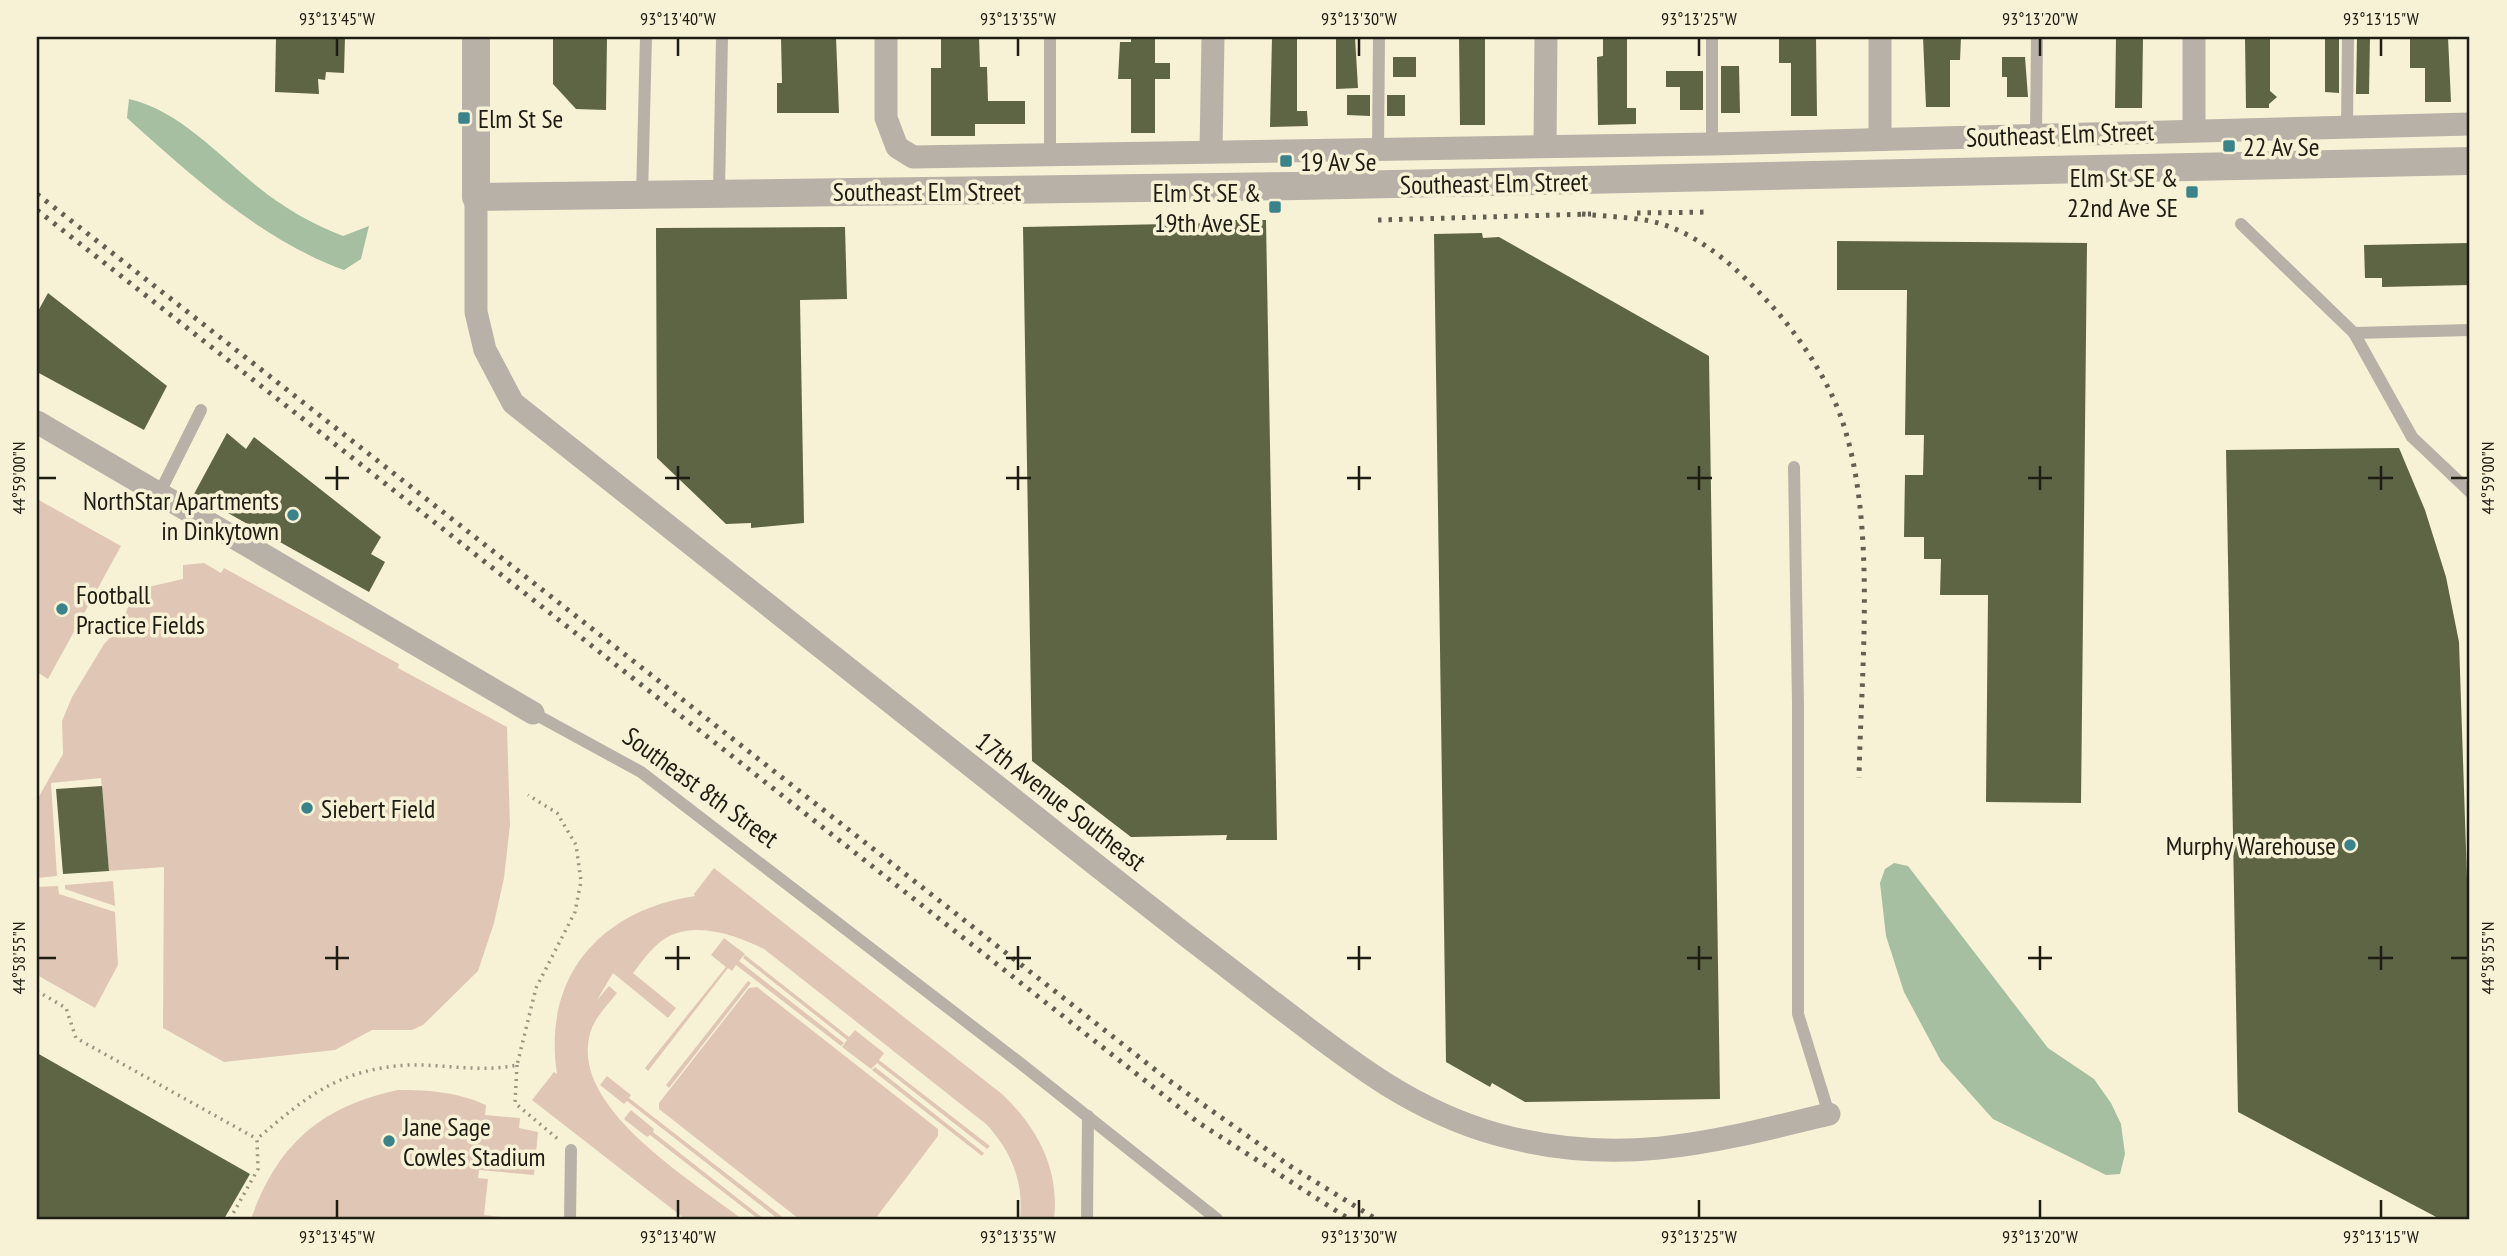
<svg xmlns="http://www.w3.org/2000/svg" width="2507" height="1256" font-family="'PT Sans Narrow',sans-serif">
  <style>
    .green { fill: #e0c7b5 }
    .water { fill: #a5bfa0 }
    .building { fill: #5d6544 }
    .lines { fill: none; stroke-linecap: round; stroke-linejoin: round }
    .path { stroke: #9a9682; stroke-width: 3.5; stroke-dasharray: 2 5; stroke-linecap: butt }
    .service { stroke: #b8b1a7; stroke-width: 12 }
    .minor { stroke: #b8b1a7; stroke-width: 23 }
    .tertiary { stroke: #b8b1a7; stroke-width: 28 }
    .rail { stroke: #636051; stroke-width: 5; stroke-dasharray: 3.5 7; stroke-linecap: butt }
    .ticks { fill: none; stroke: #1f1d13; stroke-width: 2.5 }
    .poi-dot { fill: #3b838a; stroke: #f7f2d6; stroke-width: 2.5 }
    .labels { text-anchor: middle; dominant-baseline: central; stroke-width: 7; stroke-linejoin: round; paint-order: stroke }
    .poi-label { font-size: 26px; fill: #1f1d13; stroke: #f7f2d6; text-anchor: start }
    .street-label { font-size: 26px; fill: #1f1d13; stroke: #f7f2d6 }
    .neatline { fill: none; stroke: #1f1d13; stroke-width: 2.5 }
    .ticks-label { font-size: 18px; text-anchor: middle; fill: #1f1d13 }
  </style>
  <rect width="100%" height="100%" fill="#f7f2d6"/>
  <g class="green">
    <polygon points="37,499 121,546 48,679 37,672"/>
    <polygon points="204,563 221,573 224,568 399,664 398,668 507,727 510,825 504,878 494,923 478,971 423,1025 412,1030 372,1030 335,1050 224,1062 163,1028 164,867 109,871 101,778 51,783 57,876 37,878 37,800 63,754 62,721 72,697 104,644 120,627 135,590 183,579 183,565"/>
    <path d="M714 868 1002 1094C1037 1127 1060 1169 1054 1219H1020C1024 1181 1011 1151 986 1124L764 949C734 934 688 918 659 943 649 951 641 963 633 973L676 1008 668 1018 613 973 597 1000 609 986 617 993C606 1007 592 1020 589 1038 574 1110 693 1181 742 1219H685L532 1100 554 1072 557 1074C542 976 601 910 695 896L694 894Z"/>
    <polygon points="113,881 115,906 65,889 65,885"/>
    <polygon points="58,886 59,894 115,912 118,965 95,1008 37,975 37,887"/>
    <polygon points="724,938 745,954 739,961 844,1043 841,1046 736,965 732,971 728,968 648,1071 645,1068 726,967 711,955"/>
    <polygon points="745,955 849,1037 855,1030 884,1053 879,1060 990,1146 987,1149 877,1063 871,1069 842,1047 847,1040 743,958"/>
    <polygon points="748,981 751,983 669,1088 666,1085"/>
    <polygon points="757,987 938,1129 938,1136 875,1219 799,1219 659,1109 659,1103 749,988"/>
    <polygon points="875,1067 984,1153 982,1156 872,1070"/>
    <polygon points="607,1076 631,1095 629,1098 785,1219 778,1219 627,1101 624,1104 600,1085"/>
    <path d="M398 1090C430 1090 457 1092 486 1105L485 1115 520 1118 519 1128 538 1132 534 1175 479 1170 478 1178 488 1179 484 1215 520 1219H251C278 1144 320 1107 398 1090Z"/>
    <polygon points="631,1110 654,1129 653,1132 764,1219 758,1219 650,1135 647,1137 624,1119"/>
  </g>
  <g class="water">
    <path d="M129 99C180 111 218 155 258 187 284 208 312 224 343 236L369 226 361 259 344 270C261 240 192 176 127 118Z"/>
    <polygon points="1894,863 1908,866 2048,1048 2094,1079 2111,1103 2121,1124 2125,1154 2120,1174 2106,1175 1993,1119 1941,1061 1904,992 1886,936 1880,883 1885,869"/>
  </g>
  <g class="building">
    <polygon points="276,37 345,37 344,73 326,72 325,80 318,79 319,94 275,92"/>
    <polygon points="553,37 607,37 606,110 576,109 553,84"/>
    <polygon points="781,37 836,37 839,113 777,113 777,83 782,83"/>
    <polygon points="941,37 979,37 980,67 987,67 988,101 1025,101 1025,124 975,124 975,136 931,136 931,68 941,68"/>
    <polygon points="1131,37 1155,37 1155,63 1170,63 1170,79 1155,79 1155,133 1131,133 1131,79 1118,79 1120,42 1131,42"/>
    <polygon points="1272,37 1297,37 1297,111 1307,111 1308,126 1270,127"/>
    <polygon points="1336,37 1355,37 1358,88 1336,89"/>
    <polygon points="1459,37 1485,37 1485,125 1460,125"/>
    <polygon points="1603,37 1627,37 1627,108 1636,108 1636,124 1598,125 1597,57 1603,56"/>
    <polygon points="1791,37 1816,37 1817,116 1791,116 1791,63 1779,63 1779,39"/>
    <polygon points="1923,37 1961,37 1960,60 1950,60 1950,107 1926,107"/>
    <polygon points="2116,37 2143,37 2142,108 2115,108"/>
    <polygon points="2245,37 2270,37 2270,91 2277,97 2269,104 2269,108 2246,108"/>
    <polygon points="2325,37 2339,37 2339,93 2325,92"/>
    <polygon points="2357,37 2370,37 2369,94 2356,94"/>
    <polygon points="2410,37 2448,37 2451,102 2425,102 2425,68 2410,68"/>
    <rect x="1393" y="57" width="23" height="20"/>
    <polygon points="2002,57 2025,57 2028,97 2007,97 2007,77 2002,77"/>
    <polygon points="1721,66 1739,66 1740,113 1721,113"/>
    <polygon points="1666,71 1703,71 1703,110 1680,110 1680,87 1666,87"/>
    <polygon points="1347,95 1370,95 1370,116 1347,115"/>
    <rect x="1387" y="95" width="18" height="21"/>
    <polygon points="1217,220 1266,220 1277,840 1226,840 1227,835 1131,837 1032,761 1023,227 1217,223"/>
    <polygon points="845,227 847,299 800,300 804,523 751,528 751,523 726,524 657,458 656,228"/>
    <polygon points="1482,233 1483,238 1499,237 1709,356 1720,1099 1525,1102 1492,1083 1490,1087 1446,1062 1434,234"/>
    <polygon points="1837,241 2087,243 2081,803 1986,802 1988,595 1940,595 1941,559 1924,559 1924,537 1904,537 1905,475 1923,475 1924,435 1905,435 1907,290 1837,290"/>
    <polygon points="2470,243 2470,285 2382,287 2382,278 2365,278 2364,245"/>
    <polygon points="48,293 167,386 144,430 37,372 37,313"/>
    <polygon points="227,433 246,449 254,437 381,537 371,554 385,562 369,592 194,494"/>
    <polygon points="2399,448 2425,510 2446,577 2459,642 2470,967 2470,1219 2440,1219 2238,1112 2226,450"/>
    <polygon points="102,786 109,871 63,874 56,789"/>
    <polygon points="37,1053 250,1174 224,1219 37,1219"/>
  </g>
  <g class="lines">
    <g class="path">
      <polyline points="37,991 66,1008 76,1038 257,1139"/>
      <polyline points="517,1065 515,1103 559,1140"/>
      <path d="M230 1219 258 1169 257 1139C307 1096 339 1069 409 1065 445 1064 481 1073 517 1065L536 988 575 912 581 881 576 845 557 813 528 795"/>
    </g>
    <g class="service">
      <polyline points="1050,37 1050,155"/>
      <polyline points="2347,127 2348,37"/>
      <polyline points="2036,135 2037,37"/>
      <polyline points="1712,144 1712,37"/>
      <polyline points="1378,148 1379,37"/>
      <polyline points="719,192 722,37"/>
      <polyline points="642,195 646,37"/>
      <polyline points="2241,224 2354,333 2412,437 2470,492"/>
      <polyline points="2354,333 2470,330"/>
      <polyline points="1794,467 1798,704 1798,1014 1829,1114"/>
      <polyline points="160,492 201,410"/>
      <polyline points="533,713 641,772 1020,1063 1217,1219"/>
      <polyline points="570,1219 571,1150"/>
      <polyline points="1087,1219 1088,1116"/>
    </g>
    <g class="minor">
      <polyline points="886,37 886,118 897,147 913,157 1712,144 2470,124"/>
      <polyline points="2194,130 2194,37"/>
      <polyline points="1880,139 1880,37"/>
      <polyline points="1545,145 1546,37"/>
      <polyline points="1211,150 1213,37"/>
      <path d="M476 197V312L485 350 513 403C708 558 904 713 1100 868 1157 913 1215 958 1274 1003 1345 1057 1408 1109 1496 1134 1617 1168 1711 1143 1829 1114"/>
      <polyline points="37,422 533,713"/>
    </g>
    <polyline class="tertiary" points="476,37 476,197 1298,186 2470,161"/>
    <g class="rail">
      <polyline points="37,194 1167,1079 1290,1166 1376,1219"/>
      <polyline points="37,210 1199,1123 1349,1219"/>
      <polyline points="1637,213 1710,212"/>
      <path d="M1582 214C1603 216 1624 217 1645 220 1696 229 1737 268 1770 304 1798 334 1829 381 1842 420 1877 523 1861 670 1859 778"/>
      <polyline points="1378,220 1591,214"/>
    </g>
  </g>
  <path class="ticks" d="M337 38V56M678 38V56M1018 38V56M1359 38V56M1699 38V56M2040 38V56M2381 38V56M337 466V490M678 466V490M1018 466V490M1359 466V490M1699 466V490M2040 466V490M2381 466V490M38 478H56M325 478H349M665 478H690M1006 478H1031M1347 478H1371M1687 478H1712M2028 478H2052M2368 478H2393M2451 478H2468M337 946V970M678 946V970M1018 946V970M1359 946V970M1699 946V970M2040 946V970M2381 946V970M38 958H56M325 958H349M665 958H690M1006 958H1031M1347 958H1371M1687 958H1712M2028 958H2052M2368 958H2393M2451 958H2468M337 1200V1218M678 1200V1218M1018 1200V1218M1359 1200V1218M1699 1200V1218M2040 1200V1218M2381 1200V1218"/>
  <g class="poi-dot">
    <rect x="457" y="111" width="14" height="14" rx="3.5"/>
    <rect x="2222" y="139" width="14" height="14" rx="3.5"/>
    <rect x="1279" y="154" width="14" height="14" rx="3.5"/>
    <rect x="2185" y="185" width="14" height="14" rx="3.5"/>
    <rect x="1268" y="200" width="14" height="14" rx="3.5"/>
    <circle cx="293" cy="515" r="7"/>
    <circle cx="62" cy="609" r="7"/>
    <circle cx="307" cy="808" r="7"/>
    <circle cx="2350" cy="845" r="7"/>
    <circle cx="389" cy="1141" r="7"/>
  </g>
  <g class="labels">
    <g class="poi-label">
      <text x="478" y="118">Elm St Se</text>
      <text x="2243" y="146">22 Av Se</text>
      <text x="1300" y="161">19 Av Se</text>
      <text x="2178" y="177" text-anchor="end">Elm St SE &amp;<tspan x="2178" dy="30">22nd Ave SE</tspan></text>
      <text x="1261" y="192" text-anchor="end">Elm St SE &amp;<tspan x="1261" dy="30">19th Ave SE</tspan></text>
      <text x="279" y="500" text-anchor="end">NorthStar Apartments<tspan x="279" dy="30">in Dinkytown</tspan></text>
      <text x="76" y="594">Football<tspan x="76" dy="30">Practice Fields</tspan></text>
      <text x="321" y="808">Siebert Field</text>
      <text x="2336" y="845" text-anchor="end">Murphy Warehouse</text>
      <text x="403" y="1126">Jane Sage<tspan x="403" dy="30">Cowles Stadium</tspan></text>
    </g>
    <g class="street-label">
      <text transform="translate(2060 134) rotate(-2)">Southeast Elm Street</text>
      <text transform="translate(1494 183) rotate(-1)">Southeast Elm Street</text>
      <text x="927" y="191">Southeast Elm Street</text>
      <text transform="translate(701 787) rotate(36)">Southeast 8th Street</text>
      <text transform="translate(1061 801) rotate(38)">17th Avenue Southeast</text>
    </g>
  </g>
  <rect width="2507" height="1256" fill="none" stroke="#f7f2d6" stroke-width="77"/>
  <rect x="38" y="38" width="2430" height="1180" class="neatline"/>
  <g class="ticks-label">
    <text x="337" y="25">93°13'45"W</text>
    <text x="678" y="25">93°13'40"W</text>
    <text x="1018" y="25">93°13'35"W</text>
    <text x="1359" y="25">93°13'30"W</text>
    <text x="1699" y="25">93°13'25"W</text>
    <text x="2040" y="25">93°13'20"W</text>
    <text x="2381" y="25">93°13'15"W</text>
    <text transform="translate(19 478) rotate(-90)" y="6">44°59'00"N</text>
    <text transform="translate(2488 478) rotate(-90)" y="6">44°59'00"N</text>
    <text transform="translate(19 958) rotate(-90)" y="6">44°58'55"N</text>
    <text transform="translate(2488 958) rotate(-90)" y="6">44°58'55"N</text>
    <text x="337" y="1243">93°13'45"W</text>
    <text x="678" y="1243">93°13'40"W</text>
    <text x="1018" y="1243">93°13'35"W</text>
    <text x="1359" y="1243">93°13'30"W</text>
    <text x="1699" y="1243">93°13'25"W</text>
    <text x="2040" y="1243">93°13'20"W</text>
    <text x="2381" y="1243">93°13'15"W</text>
  </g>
</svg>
